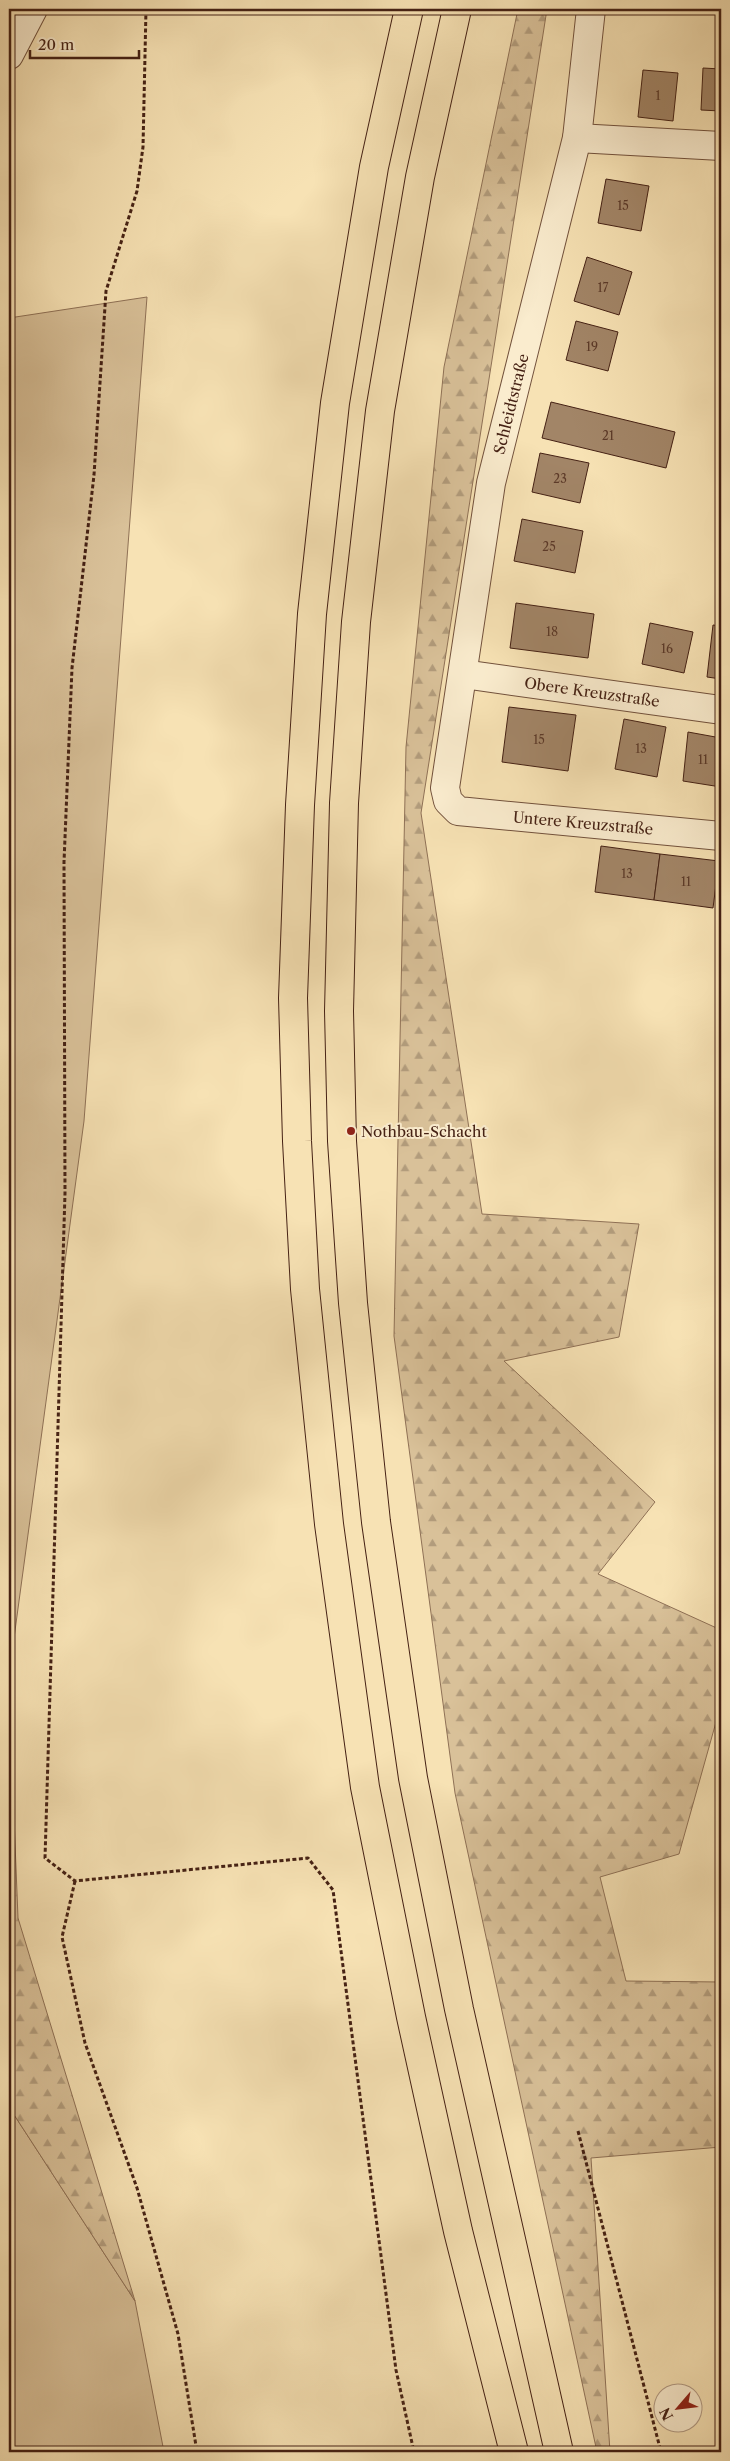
<svg xmlns="http://www.w3.org/2000/svg" width="730" height="2461" font-family="'Libre Caslon Text',serif">
  <style>
    .grass { fill: #d9c199; stroke: #8f7156 }
    .forest { fill: url(#forest-firs); stroke: #8f7156 }
    .building { fill: #a28567; stroke: #452114 }
    .lines { fill: none; stroke-linecap: round; stroke-linejoin: round }
    .minor-casing { stroke: #72513c; stroke-width: 30 }
    .highway-casing { stroke: #452114; stroke-width: 30 }
    .path { stroke: #452114; stroke-width: 3; stroke-dasharray: 4 2.5; stroke-linecap: butt }
    .minor { stroke: #faecce; stroke-width: 28 }
    .highway { stroke: #f7e2b4; stroke-width: 28 }
    .poi-dot { fill: #8f2418; stroke: #faecce; stroke-width: 2 }
    .labels { text-anchor: middle; dominant-baseline: central; stroke-width: 4; stroke-linejoin: round; paint-order: stroke }
    .number-label { font-size: 12px; fill: #5c3a29 }
    .street-label { font-size: 15px; fill: #452114; stroke: #faecce }
    .poi-label { font-size: 15px; fill: #452114; stroke: #faecce; text-anchor: start }
  </style>
  <defs>
    <pattern id="forest-firs" width="22" height="20" patternUnits="userSpaceOnUse" patternTransform="scale(1.25)"><rect width="22" height="20" fill="#d9c199"/><path d="M5 1l3.5 6h-7zM16 11l3.5 6h-7z" fill="#b29c7c"/></pattern>
  </defs>
  <rect width="100%" height="100%" fill="#f7e2b4"/>
  <filter id="stains"><feTurbulence type="fractalNoise" baseFrequency=".004" numOctaves="4"/><feColorMatrix values="0 0 0 0 .2 0 0 0 0 .09 0 0 0 0 .02 0 0 0 .5 -.17"/></filter>
  <radialGradient id="worn" r=".72"><stop offset=".6" stop-color="#630" stop-opacity="0"/><stop offset="1" stop-color="#630" stop-opacity=".3"/></radialGradient>
  <g class="grass">
    <polygon points="147,297 84,1121 9,1675 9,318"/>
    <polygon points="9,2107 135,2301 164,2452 9,2452"/>
  </g>
  <g class="forest">
    <polygon points="518,9 547,9 421,813 482,1214 639,1224 619,1337 504,1361 655,1502 598,1574 721,1630 721,1713 718,1715 679,1854 600,1877 626,1981 721,1982 721,2147 591,2158 610,2452 597,2452 455,1793 394,1336 406,747 444,367"/>
    <polygon points="9,1693 18,1918 135,2301 9,2107"/>
  </g>
  <g class="building">
    <polygon points="703,68 721,69 721,111 701,110"/>
    <polygon points="643,70 678,73 673,121 638,117"/>
    <polygon points="606,179 649,186 641,231 598,223"/>
    <polygon points="587,257 632,272 619,315 574,301"/>
    <polygon points="576,321 618,332 608,371 566,360"/>
    <polygon points="551,402 675,432 666,468 542,438"/>
    <polygon points="540,453 589,463 580,503 532,492"/>
    <polygon points="522,519 583,531 575,573 514,561"/>
    <polygon points="516,603 594,614 588,658 510,648"/>
    <polygon points="650,623 693,632 684,673 642,664"/>
    <polygon points="713,625 721,626 721,679 707,677"/>
    <polygon points="509,707 576,715 568,771 502,762"/>
    <polygon points="624,719 666,727 657,777 615,769"/>
    <polygon points="688,732 721,738 721,787 683,781"/>
    <polygon points="601,846 660,854 654,900 595,892"/>
    <polygon points="660,854 719,861 713,908 654,900"/>
  </g>
  <g class="lines">
    <g class="minor-casing">
      <g id="minor">
        <polyline points="591,9 577,138 491,483 445,788 448,801 458,811 721,836"/>
        <polyline points="9,55 33,9"/>
        <polyline points="577,138 721,146"/>
        <polyline points="463,674 721,710"/>
      </g>
    </g>
    <g class="highway-casing">
      <g id="highway">
        <polyline points="409,9 374,167 335,403 312,614 300,805 293,998 297,1141 305,1289 329,1524 365,1787 411,2017 458,2231 514,2452"/>
        <polyline points="457,9 420,177 380,411 356,622 344,803 339,1011 342,1141 353,1303 376,1522 413,1778 459,2009 559,2452"/>
      </g>
    </g>
    <g class="path">
      <polyline points="146,9 143,147 137,191 106,291 94,475 72,668 64,862 65,1193 45,1858 75,1881 308,1858 333,1890 396,2370 414,2452"/>
      <polyline points="75,1881 62,1937 85,2043 137,2188 178,2334 197,2452"/>
      <polyline points="578,2131 661,2452"/>
    </g>
    <use href="#minor" class="minor"/>
    <use href="#highway" class="highway"/>
  </g>
  <circle class="poi-dot" cx="351" cy="1131" r="5"/>
  <g class="labels">
    <g class="number-label">
      <text x="658" y="95">1</text>
      <text x="623" y="205">15</text>
      <text x="603" y="287">17</text>
      <text x="592" y="346">19</text>
      <text x="608" y="435">21</text>
      <text x="560" y="478">23</text>
      <text x="549" y="546">25</text>
      <text x="552" y="631">18</text>
      <text x="667" y="648">16</text>
      <text x="539" y="739">15</text>
      <text x="641" y="748">13</text>
      <text x="703" y="759">11</text>
      <text x="627" y="873">13</text>
      <text x="686" y="881">11</text>
    </g>
    <g class="street-label">
      <text transform="translate(511 404) rotate(-76)">Schleidtstraße</text>
      <text transform="translate(592 692) rotate(8)">Obere Kreuzstraße</text>
      <text transform="translate(583 823) rotate(5)">Untere Kreuzstraße</text>
    </g>
    <g class="poi-label">
      <text x="361" y="1131">Nothbau-Schacht</text>
    </g>
  </g>
  <rect width="730" height="2461" fill="none" stroke="#f7e2b4" stroke-width="30"/>
  <rect x="10" y="10" width="710" height="2441" fill="none" stroke="#452114" stroke-width="2.5"/>
  <rect x="15" y="15" width="700" height="2431" fill="none" stroke="#452114"/>
  <g transform="translate(678 2408) rotate(242)"><circle r="24" fill="#faecce" stroke="#b29b84"/>
  <path d="M0-4L9 19L0 12L-9 19Z" fill="#8f2418"/>
  <text y="-8" font-size="14" font-weight="bold" text-anchor="middle" fill="#452114">N</text>
  </g>
  <path d="M30 50v8h109v-8" fill="none" stroke="#452114" stroke-width="2.5"/>
  <text x="38" y="50" font-size="15" fill="#452114" stroke="#faecce" stroke-width="4" paint-order="stroke">20 m</text>
  <rect width="100%" height="100%" filter="url(#stains)"/>
  <rect width="100%" height="100%" fill="url(#worn)"/>
</svg>
